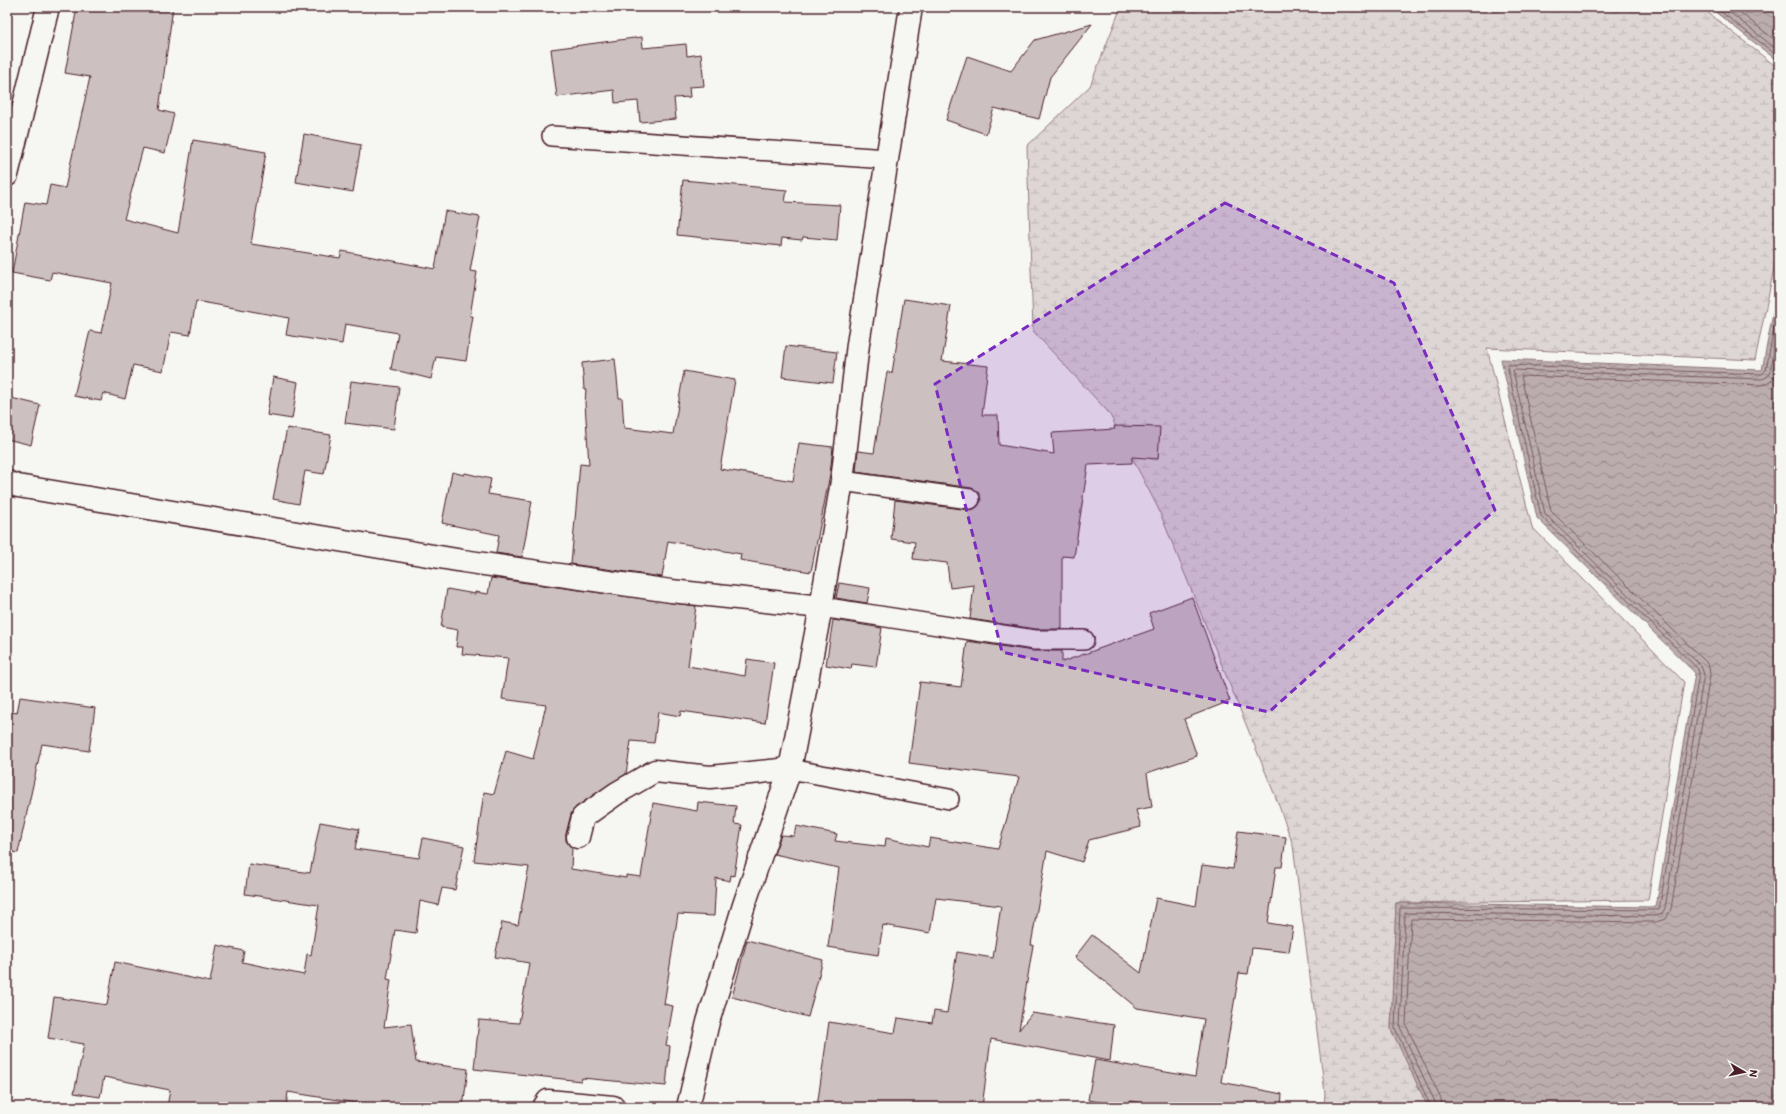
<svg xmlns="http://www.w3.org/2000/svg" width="1786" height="1114" font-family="Itim,sans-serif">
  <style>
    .wetland { fill: url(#wetland-marsh); stroke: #947a80 }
    .water { fill: url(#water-waves); stroke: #8e747a }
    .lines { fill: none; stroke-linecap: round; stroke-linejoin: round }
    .shore { stroke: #77585f; stroke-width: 1 }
    .building { fill: #ccc1c0; stroke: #4a1f2b }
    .lane-casing { stroke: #4a1f2b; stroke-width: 22 }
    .street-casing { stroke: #4a1f2b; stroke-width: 25 }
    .secondary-casing { stroke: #4a1f2b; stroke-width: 25 }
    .lane { stroke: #f6f6f2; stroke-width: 19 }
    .street { stroke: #f6f6f2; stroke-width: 22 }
    .secondary { stroke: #f6f6f2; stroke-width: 22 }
    .marked { fill: #7b2cbf; fill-opacity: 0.2; stroke: #7b2cbf; stroke-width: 3; stroke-dasharray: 8 5; stroke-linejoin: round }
  </style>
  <defs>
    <pattern id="wetland-marsh" width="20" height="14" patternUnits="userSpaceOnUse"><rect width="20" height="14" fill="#ddd6d5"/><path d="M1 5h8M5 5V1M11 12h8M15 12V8" fill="none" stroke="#bfb7b7"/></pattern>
    <pattern id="water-waves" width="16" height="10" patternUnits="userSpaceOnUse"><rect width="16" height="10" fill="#bbadae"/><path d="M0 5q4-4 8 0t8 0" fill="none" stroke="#9a8c8e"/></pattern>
  </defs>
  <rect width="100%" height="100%" fill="#f6f6f2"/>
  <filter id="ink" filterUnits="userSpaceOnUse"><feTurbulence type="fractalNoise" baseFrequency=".025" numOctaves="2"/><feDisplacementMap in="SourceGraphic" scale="8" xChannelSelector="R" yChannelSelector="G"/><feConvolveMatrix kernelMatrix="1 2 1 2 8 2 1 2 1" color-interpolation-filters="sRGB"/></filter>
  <g filter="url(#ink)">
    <polygon class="wetland" points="1121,7 1701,7 1779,69 1779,244 1755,360 1487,348 1532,527 1684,682 1648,900 1396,903 1391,1029 1428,1107 1324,1107 1325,1093 1293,845 1278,803 1158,508 1109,413 1033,331 1027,146 1090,86"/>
    <g class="water">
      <polygon points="1709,7 1779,7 1779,62"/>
      <polygon points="1779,282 1779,1107 1428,1107 1391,1029 1396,903 1656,907 1695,673 1537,518 1501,359 1762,370"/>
    </g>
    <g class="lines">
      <g class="shore">
        <polyline points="1715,7 1779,57"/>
        <polyline points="1723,7 1779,51"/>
        <polyline points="1733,7 1779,43"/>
        <polyline points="1431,1107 1395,1028 1400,908 1659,910 1699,674 1698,669 1541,516 1507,365 1762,374 1766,370 1779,302"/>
        <polyline points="1436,1107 1435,1102 1400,1027 1405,913 1655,916 1662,914 1665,908 1704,674 1701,666 1545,514 1513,370 1762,379 1767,377 1770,372 1779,329"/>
        <path d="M1442 1107 1441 1099 1406 1025 1411 919 1655 922 1666 919 1671 909 1710 675 1709 667 1706 662 1551 511 1521 376 1763 385C1776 382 1777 371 1779 360"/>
      </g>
    </g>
    <g class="building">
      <polygon points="77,7 173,7 159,110 174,114 165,153 143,148 124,219 178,233 193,140 266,152 251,244 340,258 342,251 435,269 445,211 480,217 470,271 477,272 470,316 473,316 466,361 436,357 431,379 391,369 398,333 345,324 342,344 286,335 289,318 196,301 190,335 171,332 163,371 133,365 125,399 103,393 101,401 74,396 90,331 101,333 112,283 52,272 50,280 12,273 25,202 46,205 50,185 65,188 90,77 65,73"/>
      <polygon points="1092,24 1050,77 1039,119 994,108 986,134 946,120 967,56 1011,71 1035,40"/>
      <polygon points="642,37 643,48 686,44 687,56 701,54 704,86 689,87 690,97 674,98 676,119 640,122 638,101 615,103 614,90 557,97 551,49"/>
      <polygon points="304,134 361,145 353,192 296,182"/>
      <polygon points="683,180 787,190 785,202 840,205 837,240 803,237 802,240 782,238 781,246 677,235"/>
      <polygon points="904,299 951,306 942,361 988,366 982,415 998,415 999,445 1054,454 1052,433 1115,429 1114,426 1160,427 1158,459 1132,457 1132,463 1088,465 1074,557 1062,556 1062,629 1036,629 970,619 974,585 950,588 947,563 913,559 915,542 891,539 895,500 969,510 974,509 978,506 981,501 980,495 976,490 972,488 856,472 858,451 874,453 887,372 892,373"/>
      <polygon points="786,346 837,352 833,383 782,377"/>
      <polygon points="615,359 619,398 622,398 624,428 673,434 684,371 735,380 720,469 793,481 799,443 833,447 830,474 811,572 740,560 741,554 668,541 662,577 571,564 580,464 589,465 585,403 586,389 584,389 582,363"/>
      <polygon points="273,377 298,382 292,419 267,415"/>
      <polygon points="351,381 399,387 394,429 345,423"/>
      <polygon points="7,397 40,405 31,445 7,439"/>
      <polygon points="287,428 331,435 324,474 305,471 299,504 273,499"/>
      <polygon points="452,472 464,475 465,473 491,479 488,494 532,501 522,557 496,553 499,535 442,523"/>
      <polygon points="491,578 696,606 688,666 745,676 747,659 774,663 765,723 681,711 680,716 658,712 654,743 631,741 626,774 576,807 571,814 566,834 566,841 572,848 571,869 626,878 626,875 641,877 653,803 697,811 698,802 736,806 734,824 742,825 734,876 731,875 730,881 716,878 714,916 678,914 664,1004 673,1006 666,1045 670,1046 666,1086 582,1078 581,1081 474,1069 479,1020 519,1023 529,963 495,957 502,922 518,925 529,867 474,861 484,792 494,794 506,751 533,759 546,705 502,699 508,658 462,654 463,647 456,647 458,630 441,627 447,589 475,594 475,592 488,594"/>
      <polygon points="839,583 870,588 867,603 836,598"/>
      <polygon points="1192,597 1230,701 1184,719 1197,756 1147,773 1152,807 1136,810 1141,827 1089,840 1082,862 1047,851 1031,945 1033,945 1019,1030 1032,1013 1114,1025 1110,1061 991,1039 982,1107 817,1107 829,1022 895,1033 898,1018 932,1023 934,1011 947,1013 957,952 993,958 1001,906 936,898 930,933 883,925 878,955 828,947 839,868 774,854 781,835 794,836 796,826 837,834 835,841 885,847 886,838 928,847 930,838 998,849 1019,777 909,763 920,682 961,687 967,641 1033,651 1062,651 1062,662 1154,629 1149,613"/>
      <polygon points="833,620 882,628 876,667 852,664 851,669 826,665"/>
      <polygon points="20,697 95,708 89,751 42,744 18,853 7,851 7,711 17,713"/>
      <polygon points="320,822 359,829 355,849 419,858 423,838 464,846 455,890 442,888 438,905 420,901 416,933 395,930 387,979 391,980 384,1027 411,1024 416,1062 468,1069 463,1107 380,1107 288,1092 286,1107 167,1107 170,1090 104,1077 100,1097 74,1093 84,1044 48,1038 54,997 107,1005 115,962 210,982 217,945 244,951 242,962 304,975 307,954 311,955 319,905 245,894 249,864 310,873"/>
      <polygon points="1238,831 1286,837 1282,867 1276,867 1268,923 1293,927 1289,952 1252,948 1248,974 1239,973 1221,1082 1282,1094 1281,1107 1166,1107 1131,1101 1130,1107 1128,1107 1088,1100 1095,1060 1195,1077 1204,1019 1137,1008 1075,957 1092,935 1141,973 1156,898 1196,906 1202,865 1233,869"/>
      <polygon points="747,940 823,960 808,1017 732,997"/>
    </g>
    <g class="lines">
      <g class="lane-casing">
        <g id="lane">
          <polyline points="552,136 887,159"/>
          <polyline points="842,481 970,499"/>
          <polyline points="821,607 1035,640 1084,640"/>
          <polyline points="790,769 949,799"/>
        </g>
      </g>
      <g class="street-casing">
        <g id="street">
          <polyline points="7,482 18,486 463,561 671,591 821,607"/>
          <polyline points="578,837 583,817 617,793 655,771 710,777 790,769"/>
          <polyline points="544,1107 548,1101 613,1107"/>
          <polyline points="688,1107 708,1022 744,905 790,769 821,607 842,481 858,344 911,7"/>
        </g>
      </g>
      <g class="secondary-casing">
        <polyline id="secondary" points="7,175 48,7"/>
      </g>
      <use href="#lane" class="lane"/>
      <use href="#street" class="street"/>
      <use href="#secondary" class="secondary"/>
    </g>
  </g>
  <path class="marked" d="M1225 203 1394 283 1495 510 1269 712 1002 652 935 384Z"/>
  <rect width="1786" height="1114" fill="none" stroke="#f6f6f2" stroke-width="24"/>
  <rect x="12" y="12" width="1762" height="1090" fill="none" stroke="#4a1f2b" stroke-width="1.5" filter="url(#ink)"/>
  <g transform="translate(1744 1072) rotate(99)" stroke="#f6f6f2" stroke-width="3" paint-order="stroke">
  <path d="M0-3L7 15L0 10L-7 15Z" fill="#4a1f2b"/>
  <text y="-6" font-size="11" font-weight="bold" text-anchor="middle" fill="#4a1f2b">N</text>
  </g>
</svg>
